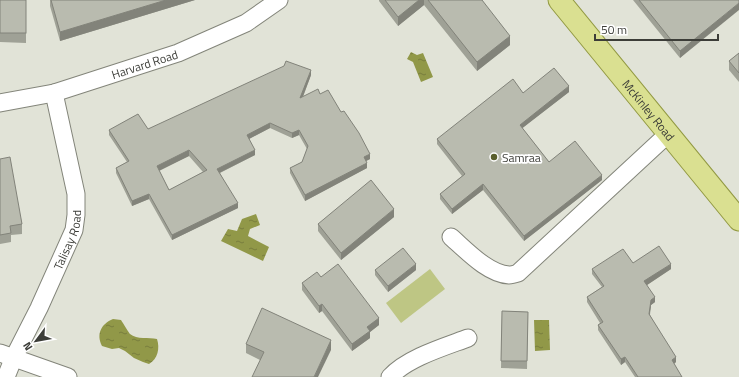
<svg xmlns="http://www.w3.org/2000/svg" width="739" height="377" font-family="'Titillium Web',sans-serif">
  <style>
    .pitch { fill: #bec684 }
    .water { fill: url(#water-ripples) }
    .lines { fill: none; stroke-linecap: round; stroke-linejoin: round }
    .minor-casing { stroke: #83857a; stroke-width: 19 }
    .major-casing { stroke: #929942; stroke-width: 23 }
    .minor { stroke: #fff; stroke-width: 17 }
    .major { stroke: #dae091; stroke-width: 21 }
    .wall { fill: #9fa196; fill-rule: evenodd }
    .shaded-wall { fill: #82837a }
    .building { fill: #b9bbaf; stroke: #82837a; fill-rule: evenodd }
    .poi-dot { fill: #5a5f2d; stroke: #fff; stroke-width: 1.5 }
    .labels { text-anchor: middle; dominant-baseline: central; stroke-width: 3.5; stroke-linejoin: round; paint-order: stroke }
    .street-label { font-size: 12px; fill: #3c3d38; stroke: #fff }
    .poi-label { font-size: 12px; fill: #3c3d38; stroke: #fff; text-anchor: start }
  </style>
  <defs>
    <pattern id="water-ripples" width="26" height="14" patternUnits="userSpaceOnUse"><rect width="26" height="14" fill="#919848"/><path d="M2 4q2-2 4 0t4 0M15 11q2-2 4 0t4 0" fill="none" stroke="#787d3d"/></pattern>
  </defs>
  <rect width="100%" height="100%" fill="#e1e3d7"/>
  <polygon class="pitch" points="430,269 445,289 401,323 386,303"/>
  <g class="water">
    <polygon points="411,52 417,55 423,53 433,77 421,82 413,62 407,59"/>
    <polygon points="256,214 260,225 250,229 248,236 269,247 263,261 221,241 228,229 237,231 242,219"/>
    <path d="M113 319 121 320C123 323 129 333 130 334 137 340 149 337 157 339 160 348 158 359 149 364L143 362 134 358 125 351 119 348 112 349 102 346C96 334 101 324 113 319Z"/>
    <polygon points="534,320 549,320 550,350 535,351"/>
  </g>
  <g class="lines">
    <g class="minor-casing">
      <g id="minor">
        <path id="s1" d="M0 103 54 93 178 53 246 23 279 0"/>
        <path d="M451 237C466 250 488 274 509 275 512 275 515 274 518 273L668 134"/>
        <polyline points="0,353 68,377"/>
        <path id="s2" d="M6 377 14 357 39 308 74 230 76 215V194L54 93"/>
        <path d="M390 377C407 358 444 347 468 338"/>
      </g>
    </g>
    <g class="major-casing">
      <g id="major">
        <path id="s3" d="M559 0 739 220"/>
      </g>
    </g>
    <use href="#minor" class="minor"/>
    <use href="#major" class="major"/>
  </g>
  <g class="wall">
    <polygon points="0,0 26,0 26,43 0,42"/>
    <polygon points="50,0 195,0 60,41 50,6"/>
    <polygon points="379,0 482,0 510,45 477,71 424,5 398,26 379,1"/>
    <polygon points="633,0 739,0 680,58"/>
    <polygon points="739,53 739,82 729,70 729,61"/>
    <path d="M311 75 303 97 320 94 341 112 370 159 366 161 367 168 305 201 290 173V168L302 162 307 149 299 135 292 138 270 128 249 139 255 155 220 173 238 208 172 240 149 199 132 206 116 173V168L127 162 109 135V130L148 129ZM189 156 203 172 169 190 159 170Z"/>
    <polygon points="569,92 522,128 549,162 602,180 524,241 483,190 452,214 440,199 440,194 462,176 437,144 437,139 523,93"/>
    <polygon points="0,159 22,224 22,234 11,235 11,242 0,244"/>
    <polygon points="394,217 341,260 318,231 318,224"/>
    <polygon points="592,269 671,269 647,285 655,302 651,305 650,315 676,362 674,364 682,377 635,377 625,362 621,365 598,330 598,325 600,323 587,302 587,297 602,287 592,274"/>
    <polygon points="375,270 416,270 388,292 375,275"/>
    <polygon points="321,277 379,325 370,332 370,338 352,351 322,311 319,313 302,290 302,283"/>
    <polygon points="502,311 528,312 527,369 501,368"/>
    <polygon points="246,344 331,350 260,360 246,353"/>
  </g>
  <g class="shaded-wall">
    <polygon points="166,0 195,0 60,41 60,32"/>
    <polygon points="419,0 424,0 424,5 398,26 398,17"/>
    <polygon points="739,3 739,10 680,58 680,51"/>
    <polygon points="510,36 510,45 477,71 477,62"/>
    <polygon points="311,70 311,75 300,104 300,98"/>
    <polygon points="569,86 569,92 520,130 520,125"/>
    <polygon points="270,123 270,128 247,140 247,135"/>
    <polygon points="299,130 299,135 292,138 292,133"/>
    <polygon points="189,150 189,156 157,172 157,166"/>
    <polygon points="255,150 255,155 217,174 217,169"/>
    <polygon points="370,154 370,159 364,162 364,157"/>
    <polygon points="367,163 367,168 305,201 305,195"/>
    <polygon points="602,175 602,180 524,241 524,236"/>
    <polygon points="483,184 483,190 452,214 452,209"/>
    <polygon points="149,194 149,199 132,206 132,201"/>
    <polygon points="238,203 238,208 172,240 172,235"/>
    <polygon points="394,209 394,217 341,260 341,253"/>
    <polygon points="416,264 416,270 388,292 388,286"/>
    <polygon points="671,264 671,269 644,287 644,281"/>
    <polygon points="655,297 655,302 651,305 649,319 649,314 651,300"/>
    <polygon points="322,304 322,311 319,313 319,306"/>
    <polygon points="379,318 379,325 370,332 370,338 352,351 352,344 367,327"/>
    <polygon points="331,340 331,350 318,377 314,377"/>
    <polygon points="625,357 625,362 621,365 621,359"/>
    <polygon points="676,357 676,362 672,365 672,360"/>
  </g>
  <g class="building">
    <rect x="0" y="0" width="26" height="33"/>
    <polygon points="51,0 166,0 60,32"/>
    <polygon points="385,0 419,0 398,17"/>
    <polygon points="428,0 482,0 510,36 477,62"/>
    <polygon points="639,0 739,0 739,3 680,51"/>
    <polygon points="739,53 739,73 729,61"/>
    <path d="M286 61 311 70 300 98 318 89 320 94 328 90 341 112 344 111 359 133 370 154 364 157 367 163 305 195 290 168 302 162 308 146 299 130 292 133 270 123 247 135 255 150 217 169 238 203 172 235 149 194 132 201 116 168 129 161 109 130 138 114 148 129 284 66ZM189 150 207 170 169 190 157 166Z"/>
    <polygon points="554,68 569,86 520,125 549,162 575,141 602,175 524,236 483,184 452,209 440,194 465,174 437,139 513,79 523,93"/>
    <polygon points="10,157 22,224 10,226 11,233 0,235 0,159"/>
    <polygon points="371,180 394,209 341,253 318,224"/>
    <polygon points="659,246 671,264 644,281 655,297 651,300 649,314 676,357 672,360 682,377 638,377 625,357 621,359 598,325 603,322 587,297 604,286 592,269 623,249 633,263"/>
    <polygon points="403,248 416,264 388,286 375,270"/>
    <polygon points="338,264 379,318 367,327 370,331 352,344 322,304 319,306 302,283 317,272 321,277"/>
    <polygon points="262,308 331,340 314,377 252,377 264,352 246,344"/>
    <polygon points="502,311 528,312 527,361 501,361"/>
  </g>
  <circle class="poi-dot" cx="494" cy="157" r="4"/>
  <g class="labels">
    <g class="street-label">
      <text stroke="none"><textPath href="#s1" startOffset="150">Harvard Road</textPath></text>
      <text stroke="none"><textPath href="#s3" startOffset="142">McKinley Road</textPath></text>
      <text stroke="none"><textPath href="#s2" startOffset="151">Talisay Road</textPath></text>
    </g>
    <g class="poi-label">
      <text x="502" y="157">Samraa</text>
    </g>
  </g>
  <g transform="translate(36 341) rotate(238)" stroke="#ffffff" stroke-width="3" paint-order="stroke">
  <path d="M0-3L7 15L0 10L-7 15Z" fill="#3c3d38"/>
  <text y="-6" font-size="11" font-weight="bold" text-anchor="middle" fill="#3c3d38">N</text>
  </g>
  <path d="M595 34v6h123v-6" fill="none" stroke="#3c3d38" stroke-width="2"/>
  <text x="601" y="34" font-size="12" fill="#3c3d38" stroke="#ffffff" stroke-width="3" paint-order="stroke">50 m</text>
</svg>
